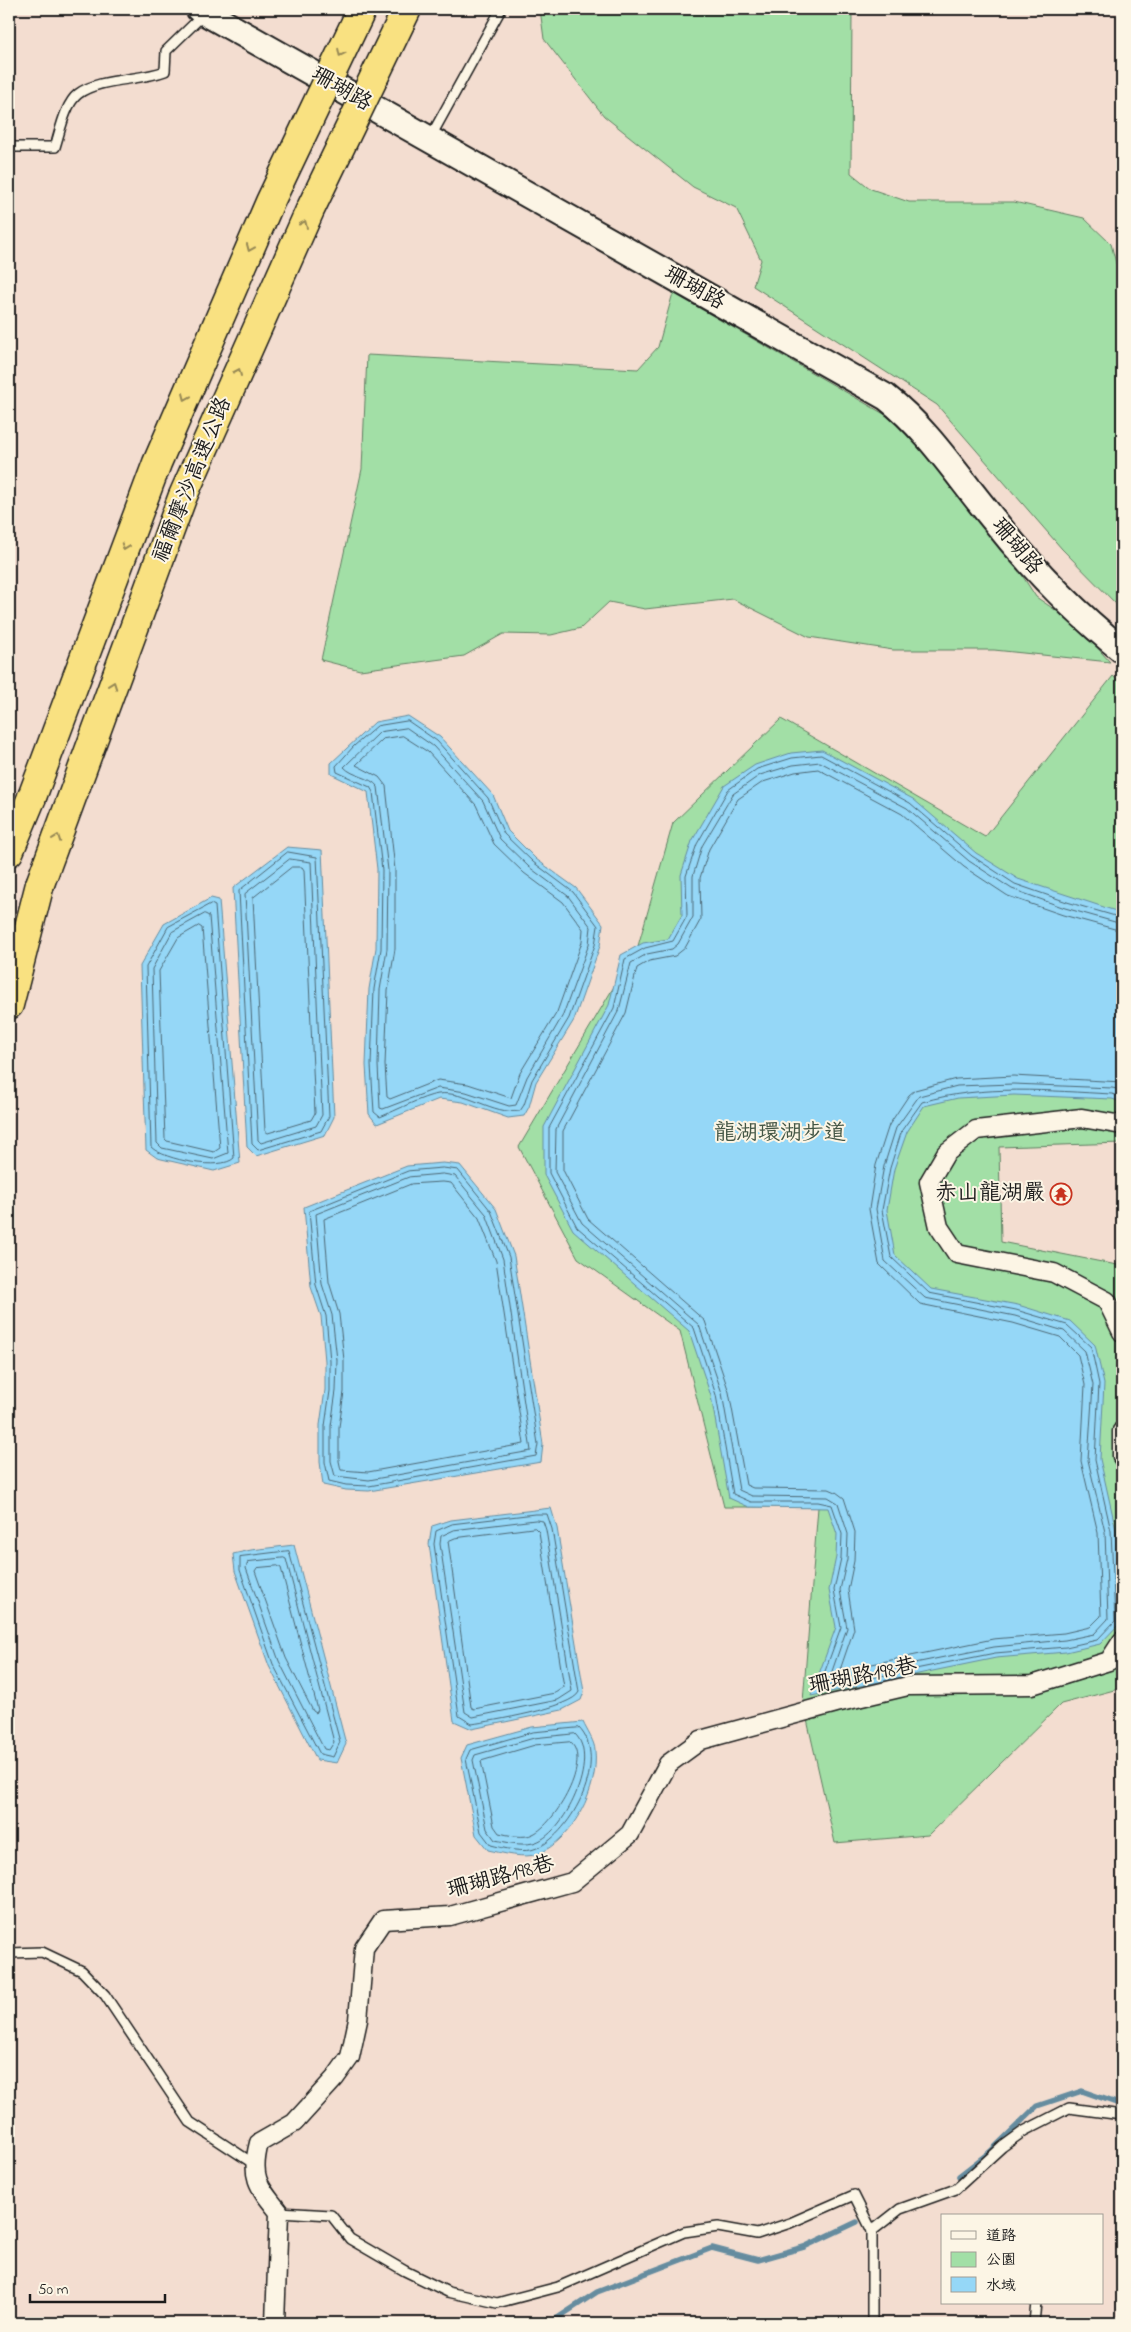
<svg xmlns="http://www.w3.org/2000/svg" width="1131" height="2332" font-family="'Indie Flower','LXGW WenKai TC',sans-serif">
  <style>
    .green { fill: #a2dfa6; stroke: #5f7e61 }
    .water { fill: #95d7f7; stroke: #658c9f }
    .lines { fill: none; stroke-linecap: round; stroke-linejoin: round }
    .shore { stroke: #4c6774; stroke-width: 1 }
    .stream { stroke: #658c9f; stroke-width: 5.5 }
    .lane-casing { stroke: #1c1c1c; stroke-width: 12 }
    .street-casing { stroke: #1c1c1c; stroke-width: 21 }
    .secondary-casing { stroke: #1c1c1c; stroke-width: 29 }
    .highway-casing { stroke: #1c1c1c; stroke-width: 31 }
    .lane { stroke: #fcf5e5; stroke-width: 9 }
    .street { stroke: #fcf5e5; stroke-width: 18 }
    .secondary { stroke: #fcf5e5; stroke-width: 25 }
    .highway { stroke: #f9e181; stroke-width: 28 }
    .highway-bridge-casing { stroke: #1c1c1c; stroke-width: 31; stroke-linecap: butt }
    .highway-bridge { stroke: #f9e181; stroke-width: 28 }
    .oneway { stroke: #968854 }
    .labels { text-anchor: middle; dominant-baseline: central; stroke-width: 4; stroke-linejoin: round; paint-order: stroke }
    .street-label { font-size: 22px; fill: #1c1c1c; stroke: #fcf5e5 }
    .park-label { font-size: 22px; fill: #445645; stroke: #fcf5e5 }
    .poi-label { font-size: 22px; fill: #1c1c1c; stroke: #fcf5e5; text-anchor: end }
  </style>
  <rect width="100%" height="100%" fill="#f3ddd0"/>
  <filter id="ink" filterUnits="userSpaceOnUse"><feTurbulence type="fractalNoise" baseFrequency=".02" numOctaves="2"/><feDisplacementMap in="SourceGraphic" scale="10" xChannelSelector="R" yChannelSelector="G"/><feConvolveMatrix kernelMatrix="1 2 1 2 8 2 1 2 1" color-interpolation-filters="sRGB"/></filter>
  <g filter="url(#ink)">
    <g class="green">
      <polygon points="540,9 852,9 851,173 871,189 909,202 1014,202 1084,218 1111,244 1122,286 1122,610 1062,549 937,405 753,286 761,260 736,208 693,187 604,116 544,39"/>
      <polygon points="673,293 891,418 936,461 1002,544 1036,597 1076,624 1110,662 994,650 893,650 809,637 733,599 645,609 609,602 581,628 551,635 503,634 464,656 360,670 321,660 362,469 367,355 638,369 658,347"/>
      <polygon points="1113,676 1122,684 1122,1143 999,1147 1001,1242 1122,1266 1122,1688 1061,1704 928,1835 835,1843 803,1702 818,1507 724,1507 680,1331 578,1258 519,1147 638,946 673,823 781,719 985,837"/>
    </g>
    <g class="water">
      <polygon points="408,716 440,737 493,795 508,831 536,859 576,888 603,924 600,946 574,1020 536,1082 529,1107 524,1116 508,1118 463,1102 439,1099 377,1124 369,1114 366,1065 369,989 376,948 377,869 368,792 331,774 331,763 375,722"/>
      <polygon points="822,750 913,799 976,853 1018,879 1122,913 1122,1102 1112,1099 1014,1095 958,1098 924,1106 907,1132 894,1169 887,1210 895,1255 931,1289 1018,1305 1070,1321 1095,1345 1104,1384 1100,1459 1116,1530 1120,1623 1100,1644 1066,1652 996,1658 811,1696 836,1627 829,1590 836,1557 837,1534 828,1508 749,1507 729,1498 711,1396 689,1331 573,1230 544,1175 544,1127 609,1005 621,955 643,943 668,939 682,915 681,875 692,841 724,786 755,765 791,753"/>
      <polygon points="287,847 322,850 334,1117 325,1135 256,1156 247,1147 233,888"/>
      <polygon points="211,898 219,900 240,1163 214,1171 157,1158 146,1150 140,966 164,924"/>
      <polygon points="443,1163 460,1165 496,1209 514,1256 543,1444 541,1462 369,1491 346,1490 323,1485 320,1462 320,1425 325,1390 325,1361 321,1316 311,1287 304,1207 407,1166"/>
      <polygon points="551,1508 557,1528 584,1692 581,1700 562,1710 472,1729 454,1721 429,1544 432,1526 451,1520"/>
      <polygon points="294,1545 346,1744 337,1763 317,1760 269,1666 235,1571 233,1554 251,1550"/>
      <path d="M583 1722C587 1731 595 1742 595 1751 599 1788 573 1839 538 1854 525 1859 502 1853 488 1850L476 1835 461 1758 467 1745 532 1727Z"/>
    </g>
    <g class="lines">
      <g class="shore">
        <path d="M408 721 437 741 488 798 504 834 533 862 573 892 598 926 595 945 569 1018 532 1080 524 1105 520 1111C492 1115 466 1090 438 1094 423 1096 395 1111 380 1117L374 1112 371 1065 374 989 381 949 382 870 373 792 370 787 337 772 336 766 354 746 377 726Z"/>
        <path d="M407 728 433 746 483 801 500 839 529 867 568 896 591 927 589 944 563 1015 527 1077 516 1105 509 1106 466 1092 438 1088 383 1109 380 1108 378 1065 380 990 387 949 388 870 378 787C370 776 353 777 344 767L380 732Z"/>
        <polygon points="403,736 428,752 476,805 494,844 524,873 563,902 583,929 582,942 557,1012 520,1073 511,1098 468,1084 438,1080 390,1099 387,1097 385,1065 388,991 395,949 395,870 386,786 379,777 356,765 383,739"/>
        <polygon points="288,852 317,857 329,1116 321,1131 258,1150 252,1144 239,891"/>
        <polygon points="290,859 311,862 322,1115 316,1126 261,1143 258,1140 245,894"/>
        <polygon points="292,867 302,867 304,870 315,1113 311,1120 268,1133 265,1131 253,898"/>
        <path d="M211 904 215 906 234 1158C221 1171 164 1160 151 1147L146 967 168 927Z"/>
        <polygon points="205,914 209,916 228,1153 213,1159 162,1148 157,1143 152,969 172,932"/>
        <path d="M1122 918 1067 902 1015 884 972 856 910 803 821 755 792 758 757 769 728 790 697 844 686 876 687 916 673 941 645 948 625 959 614 1008 549 1128V1173L577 1227 694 1328 716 1395 733 1494 751 1502H818L832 1505 842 1534 841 1558 834 1590 841 1627 820 1685 821 1688 995 1653 1066 1647 1097 1640 1115 1621 1111 1531 1095 1460 1099 1384 1091 1347 1067 1325 1016 1310 929 1293 891 1257 882 1210 890 1168 902 1130 922 1102C984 1084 1049 1091 1112 1094L1122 1097"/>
        <polyline points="1122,924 1065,908 1012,889 969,861 907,808 820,762 793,765 760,775 733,794 702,846 693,876 693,917 678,944 672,949 647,954 631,963 619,1010 556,1129 555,1172 582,1223 699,1325 722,1393 739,1490 752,1496 828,1497 838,1503 848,1534 847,1559 840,1590 847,1628 830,1677 831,1680 994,1647 1065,1640 1094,1634 1108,1619 1105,1532 1088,1460 1093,1385 1085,1351 1064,1331 1015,1316 925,1298 885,1261 876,1209 884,1166 896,1128 919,1096 957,1086 1013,1084 1112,1088 1122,1090"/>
        <polygon points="199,926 202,928 220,1148 214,1152 167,1141 165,1139 159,971 178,938"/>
        <polyline points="1122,931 1063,915 1008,896 964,867 902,814 818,769 795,772 763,782 738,799 709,849 700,878 701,919 685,948 675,956 649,961 637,968 626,1013 563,1131 563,1170 588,1219 705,1321 729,1392 746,1485 753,1488 829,1489 836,1492 844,1498 855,1532 854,1561 848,1590 854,1629 841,1667 843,1670 993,1639 1064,1633 1090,1627 1101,1616 1098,1533 1081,1461 1085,1385 1078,1355 1060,1337 1013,1323 920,1304 879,1264 869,1209 876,1165 889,1125 909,1095 915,1090 956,1079 1013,1076 1122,1082"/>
        <polygon points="443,1168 458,1170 491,1211 509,1257 538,1444 536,1456 369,1486 346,1485 329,1481 325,1462 325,1426 330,1391 330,1361 326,1316 316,1285 309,1211 408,1171"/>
        <polygon points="443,1174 455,1176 486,1214 503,1259 531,1451 369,1480 335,1476 331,1461 331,1426 336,1391 337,1360 332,1315 322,1284 316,1214 409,1177"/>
        <polygon points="443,1182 451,1183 479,1218 496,1261 524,1444 368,1472 341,1470 339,1461 339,1427 344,1392 344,1360 339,1314 329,1282 324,1219 411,1184"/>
        <path d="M535 1514H547L552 1529 579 1692C572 1708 491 1721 472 1724L459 1716 434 1544 436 1531 452 1524Z"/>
        <polygon points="536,1520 543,1521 546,1530 572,1691 558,1700 473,1717 465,1712 440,1544 441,1536 454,1530"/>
        <polygon points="535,1528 539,1532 564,1687 555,1693 474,1709 471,1707 448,1541 455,1538"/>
        <polygon points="289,1551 340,1742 333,1757 320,1754 273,1664 240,1570 240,1557"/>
        <polygon points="284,1558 286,1559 334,1742 329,1750 324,1749 279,1661 246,1568 248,1562"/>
        <polygon points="278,1566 281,1568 318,1710 316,1713 313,1711 286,1658 255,1571 257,1568"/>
        <path d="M579 1728C610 1759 572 1833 537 1848 525 1854 503 1848 491 1845L481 1832 466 1759 470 1750 533 1732Z"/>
        <path d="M575 1734C601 1758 564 1836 533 1843 521 1846 506 1842 495 1840L487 1829 473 1760 475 1755 534 1738Z"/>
        <path d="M570 1742C593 1760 555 1824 533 1834 524 1839 508 1835 499 1833L494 1826 481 1761 535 1745Z"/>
      </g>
      <g class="stream">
        <polyline points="959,2176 990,2152 1037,2106 1082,2091 1122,2105"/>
        <polyline points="550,2323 597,2292 712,2248 758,2260 804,2247 857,2222"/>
      </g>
      <g class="lane-casing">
        <g id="lane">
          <polyline points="430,138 501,9"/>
          <path d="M9 147H55C60 132 65 104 78 94 99 78 139 81 165 71L166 51 203 15"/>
          <polyline points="9,1953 42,1952 82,1971 105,1995 190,2122 254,2164"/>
          <polyline points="279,2212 331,2215 350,2239 405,2271 448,2292 497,2303 558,2287 684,2232 718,2227 757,2234 790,2223 854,2195 872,2231"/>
          <polyline points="872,2323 872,2231 900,2209 956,2189 1002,2147 1024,2131 1069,2108 1122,2115"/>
          <polyline points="1034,2323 1036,2303"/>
        </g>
      </g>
      <g class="street-casing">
        <g id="street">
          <polyline points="1122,1125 1082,1118 976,1130 946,1153 929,1182 939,1227 957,1254 1054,1273 1107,1301 1122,1332"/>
          <polyline points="1122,1431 1122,1457"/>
          <path d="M275 2323 279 2212C258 2186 250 2177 259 2143L294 2123 335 2078 350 2057 358 2020 364 1948 383 1920 450 1916 572 1882 630 1834 668 1764 701 1740 836 1703 908 1686 1032 1685 1109 1661 1122 1641"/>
        </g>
      </g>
      <g class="secondary-casing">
        <path id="secondary" d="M199 9 886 397C927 429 956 474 989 514 1029 565 1072 610 1122 650"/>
      </g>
      <g class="highway-casing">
        <g id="highway">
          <polyline points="9,852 32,797"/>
          <polyline points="9,1005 40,884"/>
        </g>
      </g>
      <use href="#lane" class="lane"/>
      <use href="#street" class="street"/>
      <use href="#secondary" class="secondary"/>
      <use href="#highway" class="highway"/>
      <g class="highway-bridge-casing">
        <g id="highway-bridge">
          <polyline points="32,797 157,463 270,202 362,9"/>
          <polyline points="40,884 182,498 310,210 407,9"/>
        </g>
      </g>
      <use href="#highway-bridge" class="highway-bridge"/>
    </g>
    <defs><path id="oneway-chevron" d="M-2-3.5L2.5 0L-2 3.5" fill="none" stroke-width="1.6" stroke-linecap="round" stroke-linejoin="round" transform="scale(1.25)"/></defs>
    <g class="oneway">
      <use href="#oneway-chevron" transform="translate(341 53) rotate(116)"/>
      <use href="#oneway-chevron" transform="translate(304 224) rotate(-66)"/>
      <use href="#oneway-chevron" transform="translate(250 248) rotate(113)"/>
      <use href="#oneway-chevron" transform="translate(238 372) rotate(-66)"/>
      <use href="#oneway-chevron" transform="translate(186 397) rotate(113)"/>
      <use href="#oneway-chevron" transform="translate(125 547) rotate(110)"/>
      <use href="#oneway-chevron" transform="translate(113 685) rotate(-70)"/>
      <use href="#oneway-chevron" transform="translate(57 838) rotate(-70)"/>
    </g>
  </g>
  <defs>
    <g id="temple-ring" transform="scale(1.125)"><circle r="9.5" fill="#fcf5e5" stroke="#c8321e" stroke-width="1.5"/><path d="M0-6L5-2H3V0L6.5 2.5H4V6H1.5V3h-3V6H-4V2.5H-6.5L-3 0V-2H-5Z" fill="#c8321e"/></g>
  </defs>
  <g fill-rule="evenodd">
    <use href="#temple-ring" x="1061" y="1194"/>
  </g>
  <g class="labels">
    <g class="street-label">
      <text transform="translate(341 90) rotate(30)">珊瑚路</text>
      <text transform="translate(694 289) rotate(29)">珊瑚路</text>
      <text transform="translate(193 480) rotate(-68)">福爾摩沙高速公路</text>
      <text transform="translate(1016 547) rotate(50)">珊瑚路</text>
      <text transform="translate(863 1677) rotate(-11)">珊瑚路198巷</text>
      <text transform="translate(501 1878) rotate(-15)">珊瑚路198巷</text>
    </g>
    <g class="park-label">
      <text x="780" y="1134">龍湖環湖步道</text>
    </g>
    <g class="poi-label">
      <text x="1045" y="1194">赤山龍湖嚴</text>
    </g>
  </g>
  <rect width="1131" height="2332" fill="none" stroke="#fcf5e5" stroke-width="30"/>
  <rect x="15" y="15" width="1101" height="2302" fill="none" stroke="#1c1c1c" stroke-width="2" filter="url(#ink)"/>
  <rect x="941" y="2214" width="162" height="90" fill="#fcf5e5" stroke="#a29e95"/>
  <rect x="951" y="2231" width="25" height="8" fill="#fcf5e5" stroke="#a29e95"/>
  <text x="986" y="2240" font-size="15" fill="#1c1c1c">道路</text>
  <rect x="951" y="2252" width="25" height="15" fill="#a2dfa6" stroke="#a29e95"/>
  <text x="986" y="2264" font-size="15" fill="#1c1c1c">公園</text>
  <rect x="951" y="2277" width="25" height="15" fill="#95d7f7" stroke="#a29e95"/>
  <text x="986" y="2290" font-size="15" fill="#1c1c1c">水域</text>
  <path d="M30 2294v8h135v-8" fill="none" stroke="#1c1c1c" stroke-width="2.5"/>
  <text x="38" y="2294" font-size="15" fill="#1c1c1c" stroke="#fcf5e5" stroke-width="4" paint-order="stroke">50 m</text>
</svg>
